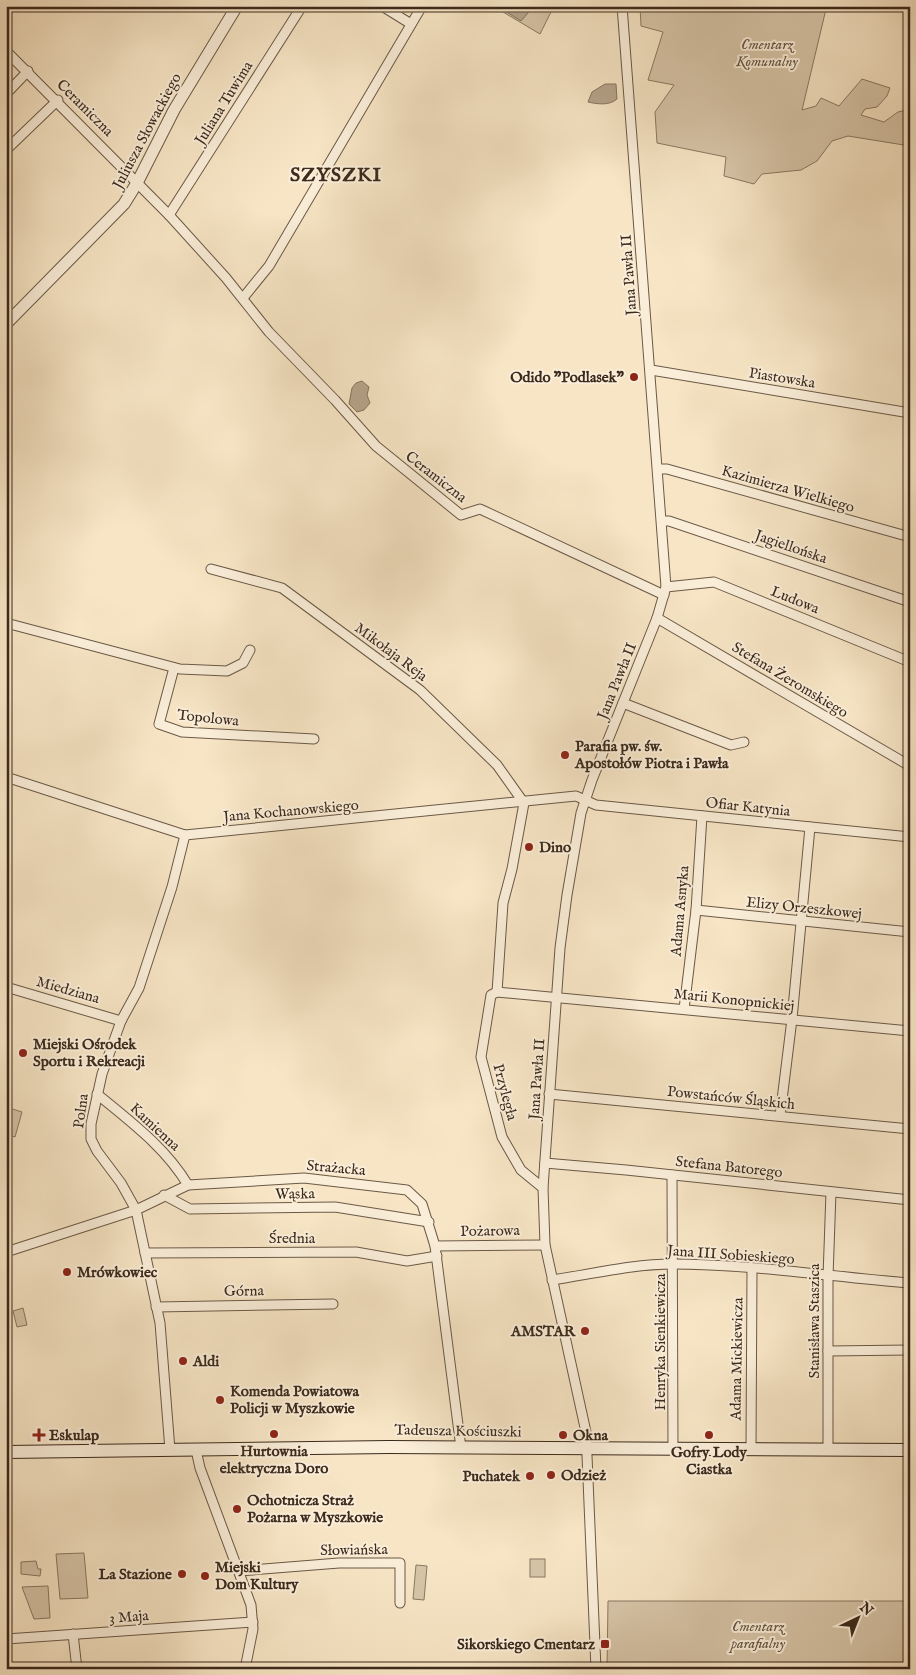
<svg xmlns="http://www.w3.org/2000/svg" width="916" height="1675" font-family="'IM FELL English',serif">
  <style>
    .green { fill: #d7c5a8; stroke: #8a7862 }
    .water { fill: #b7a58c; stroke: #867460 }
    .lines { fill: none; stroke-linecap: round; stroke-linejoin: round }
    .minor-casing { stroke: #6b5947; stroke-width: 11 }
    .tertiary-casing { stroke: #6b5947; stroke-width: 13 }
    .secondary-casing { stroke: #3c2a1d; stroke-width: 14 }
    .minor { stroke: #faeed9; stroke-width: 9 }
    .tertiary { stroke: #faeed9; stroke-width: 11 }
    .secondary { stroke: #faeed9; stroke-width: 12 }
    .poi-dot { fill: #8f2418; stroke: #faeed9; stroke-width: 2 }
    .labels { text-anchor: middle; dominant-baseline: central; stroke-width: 4; stroke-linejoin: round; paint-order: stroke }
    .park-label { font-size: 15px; font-style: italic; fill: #635140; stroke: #faeed9 }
    .street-label { font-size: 15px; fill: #3c2a1d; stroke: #faeed9 }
    .poi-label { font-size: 15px; font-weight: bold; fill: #3c2a1d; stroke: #faeed9; text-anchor: start }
    .district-label { font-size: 20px; font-weight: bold; letter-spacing: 1px; fill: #3c2a1d; stroke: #faeed9 }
  </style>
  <rect width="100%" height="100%" fill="#f7e5c5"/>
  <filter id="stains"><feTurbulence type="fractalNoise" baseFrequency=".004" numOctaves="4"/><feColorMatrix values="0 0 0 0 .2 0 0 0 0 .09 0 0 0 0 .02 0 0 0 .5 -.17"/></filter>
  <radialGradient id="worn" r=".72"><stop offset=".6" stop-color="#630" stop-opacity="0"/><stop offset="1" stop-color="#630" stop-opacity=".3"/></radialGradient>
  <g class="green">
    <polygon points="493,6 554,6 540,34"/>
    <polygon points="640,6 817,6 826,9 802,110 816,106 821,98 839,106 862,79 890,88 887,96 877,107 865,109 861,115 884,122 898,112 907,110 910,146 848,136 832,141 817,161 801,170 762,174 754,184 724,176 726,157 657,143 655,112 674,85 648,80 663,32 641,26"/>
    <polygon points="6,1107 22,1112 15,1137 6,1134"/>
    <polygon points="23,1308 27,1325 17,1327 13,1311"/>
    <polygon points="84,1553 88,1598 60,1599 56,1554"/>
    <rect x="530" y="1559" width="15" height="18"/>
    <polygon points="36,1561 38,1569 41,1569 40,1576 21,1574 21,1562"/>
    <polygon points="416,1565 427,1566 424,1600 413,1599"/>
    <polygon points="48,1586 50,1618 34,1619 22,1587"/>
    <polygon points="608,1601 910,1601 910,1669 607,1669"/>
  </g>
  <g class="water">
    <polygon points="497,6 534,6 521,21"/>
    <path d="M605 84H616L617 99C609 106 597 104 588 102L592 92Z"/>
    <polygon points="362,381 369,387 367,395 370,403 364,410 357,412 349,404 352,388 356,383"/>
  </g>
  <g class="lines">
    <g class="minor-casing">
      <g id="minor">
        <polyline points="382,6 411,24"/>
        <polyline points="6,51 169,215 226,278 269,332 335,400 376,446 461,515 480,509 664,595"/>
        <polyline points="6,94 28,71"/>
        <polyline points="6,150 58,100"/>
        <polyline points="169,215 302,6"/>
        <polyline points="243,298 269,266 422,6"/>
        <polyline points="651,370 910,413"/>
        <polyline points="658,469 667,469 910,537"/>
        <polyline points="662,521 669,521 910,602"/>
        <polyline points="211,569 282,588 420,690 497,765 524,803 512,869 503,903 497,992"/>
        <polyline points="666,587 714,582 910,662"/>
        <polyline points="657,618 910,766"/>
        <polyline points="6,623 180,669 227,671 243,663 250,650"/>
        <polyline points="174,668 159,724 182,732 314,739"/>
        <polyline points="623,703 731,745 744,742"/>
        <polyline points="6,777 185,835 576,796 596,805 910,837"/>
        <polyline points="696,910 910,932"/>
        <polyline points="6,987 121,1021"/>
        <polyline points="684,1009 696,910 702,816"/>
        <path d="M97 1094C131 1122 165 1147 188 1185"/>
        <polyline points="549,1094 910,1129"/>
        <polyline points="780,1116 792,1019 810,827"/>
        <polyline points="545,1163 626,1170 910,1200"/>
        <polyline points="672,1175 673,1450"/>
        <polyline points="543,1188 521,1170 502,1137 481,1057 491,995 497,992 910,1031"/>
        <polyline points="164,1195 190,1209 335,1207 429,1222"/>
        <polyline points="435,1246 545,1245"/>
        <polyline points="6,1252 136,1210 188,1185 304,1178 407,1190 422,1204 435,1246 461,1448"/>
        <polyline points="145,1253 356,1252 407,1261 437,1256"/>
        <path d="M552 1280C592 1274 633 1264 673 1264 750 1264 833 1277 910 1283"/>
        <polyline points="156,1307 333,1304"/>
        <polyline points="828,1351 910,1350"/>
        <polyline points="170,1450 160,1323 136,1210 121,1183 97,1151 91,1139 91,1124 102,1074 121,1021 139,988 172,887 185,835"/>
        <polyline points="196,1450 200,1468 251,1605 253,1629 245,1669"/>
        <polyline points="751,1450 752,1269"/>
        <polyline points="828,1450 828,1277 831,1192"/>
        <polyline points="239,1571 339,1563 400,1563 400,1603"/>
        <polyline points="73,1634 77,1669"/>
        <polyline points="6,1639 253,1622"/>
        <polyline points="596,1669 586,1432 545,1245 543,1188 560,948 567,895 581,813 592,780 657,618 666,587 622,6"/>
      </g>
    </g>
    <g class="tertiary-casing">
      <polyline id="tertiary" points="6,324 124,204 137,183 174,110 237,6"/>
    </g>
    <g class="secondary-casing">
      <polyline id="secondary" points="6,1452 389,1447 910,1450"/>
    </g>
    <use href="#minor" class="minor"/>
    <use href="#tertiary" class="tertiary"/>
    <use href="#secondary" class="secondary"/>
  </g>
  <g class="poi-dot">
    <circle cx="634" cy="377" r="5"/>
    <circle cx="565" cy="755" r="5"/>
    <circle cx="529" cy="847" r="5"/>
    <circle cx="23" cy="1053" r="5"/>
    <circle cx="67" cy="1272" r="5"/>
    <circle cx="585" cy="1331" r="5"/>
    <circle cx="183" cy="1361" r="5"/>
    <circle cx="220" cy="1400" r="5"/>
    <circle cx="274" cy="1434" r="5"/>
    <path d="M36.5 1427.5h5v5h5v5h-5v5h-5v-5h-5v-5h5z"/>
    <circle cx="563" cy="1435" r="5"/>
    <circle cx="709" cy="1435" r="5"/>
    <circle cx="551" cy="1475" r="5"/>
    <circle cx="530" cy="1476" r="5"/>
    <circle cx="237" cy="1509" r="5"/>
    <circle cx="182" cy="1574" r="5"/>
    <circle cx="205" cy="1576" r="5"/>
    <rect x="600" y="1639" width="10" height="10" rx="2.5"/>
  </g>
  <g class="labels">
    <g class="park-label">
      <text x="767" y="44">Cmentarz<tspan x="767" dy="17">Komunalny</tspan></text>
      <text x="758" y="1626">Cmentarz<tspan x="758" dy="17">parafialny</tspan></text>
    </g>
    <g class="street-label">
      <text transform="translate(224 103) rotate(-58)">Juliana Tuwima</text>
      <text transform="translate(85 108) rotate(45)">Ceramiczna</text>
      <text transform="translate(147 131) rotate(-62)">Juliusza Słowackiego</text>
      <text transform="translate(629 275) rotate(-94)">Jana Pawła II</text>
      <text transform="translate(782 378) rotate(9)">Piastowska</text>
      <text transform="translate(436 477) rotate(38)">Ceramiczna</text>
      <text transform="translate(788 489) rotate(16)">Kazimierza Wielkiego</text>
      <text transform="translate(791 547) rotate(19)">Jagiellońska</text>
      <text transform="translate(795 600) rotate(22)">Ludowa</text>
      <text transform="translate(391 652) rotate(37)">Mikołaja Reja</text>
      <text transform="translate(790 680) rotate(31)">Stefana Żeromskiego</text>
      <text transform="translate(617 681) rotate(-68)">Jana Pawła II</text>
      <text transform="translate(208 718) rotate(6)">Topolowa</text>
      <text transform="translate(748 807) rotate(6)">Ofiar Katynia</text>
      <text transform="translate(291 811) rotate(-5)">Jana Kochanowskiego</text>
      <text transform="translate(804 908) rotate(6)">Elizy Orzeszkowej</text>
      <text transform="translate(680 911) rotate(-85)">Adama Asnyka</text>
      <text transform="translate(68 990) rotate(16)">Miedziana</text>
      <text transform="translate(734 1000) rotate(6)">Marii Konopnickiej</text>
      <text transform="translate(537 1079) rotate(-86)">Jana Pawła II</text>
      <text transform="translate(505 1092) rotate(75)">Przyległa</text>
      <text transform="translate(731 1098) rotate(6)">Powstańców Śląskich</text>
      <text transform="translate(81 1111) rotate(-82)">Polna</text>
      <text transform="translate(155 1127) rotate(43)">Kamienna</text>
      <text transform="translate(729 1167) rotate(6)">Stefana Batorego</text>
      <text transform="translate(336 1168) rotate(5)">Strażacka</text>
      <text transform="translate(295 1194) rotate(-1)">Wąska</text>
      <text transform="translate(490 1231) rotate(-1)">Pożarowa</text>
      <text x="292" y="1238">Średnia</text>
      <text transform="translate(731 1255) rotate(4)">Jana III Sobieskiego</text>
      <text transform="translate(244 1291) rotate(-1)">Górna</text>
      <text transform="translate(814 1321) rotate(-90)">Stanisława Staszica</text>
      <text transform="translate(660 1342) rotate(-90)">Henryka Sienkiewicza</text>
      <text transform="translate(737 1359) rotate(-89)">Adama Mickiewicza</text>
      <text transform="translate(458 1431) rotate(1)">Tadeusza Kościuszki</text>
      <text transform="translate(354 1550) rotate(-1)">Słowiańska</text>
      <text transform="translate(129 1617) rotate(-4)">3 Maja</text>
    </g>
    <g class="poi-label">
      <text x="624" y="377" text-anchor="end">Odido "Podlasek"</text>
      <text x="575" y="746">Parafia pw. św.<tspan x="575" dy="17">Apostołów Piotra i Pawła</tspan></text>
      <text x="539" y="847">Dino</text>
      <text x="33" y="1044">Miejski Ośrodek<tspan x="33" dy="17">Sportu i Rekreacji</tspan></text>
      <text x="77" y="1272">Mrówkowiec</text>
      <text x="575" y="1331" text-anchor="end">AMSTAR</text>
      <text x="193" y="1361">Aldi</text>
      <text x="230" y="1391">Komenda Powiatowa<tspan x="230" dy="17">Policji w Myszkowie</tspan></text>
      <text x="49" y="1435">Eskulap</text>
      <text x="573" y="1435">Okna</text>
      <text x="274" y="1451" text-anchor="middle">Hurtownia<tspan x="274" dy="17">elektryczna Doro</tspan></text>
      <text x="709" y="1452" text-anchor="middle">Gofry Lody<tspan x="709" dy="17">Ciastka</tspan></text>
      <text x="561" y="1475">Odzież</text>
      <text x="520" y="1476" text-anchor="end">Puchatek</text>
      <text x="247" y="1500">Ochotnicza Straż<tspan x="247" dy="17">Pożarna w Myszkowie</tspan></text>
      <text x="215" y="1567">Miejski<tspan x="215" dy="17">Dom Kultury</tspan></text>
      <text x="172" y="1574" text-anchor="end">La Stazione</text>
      <text x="595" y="1644" text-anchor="end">Sikorskiego Cmentarz</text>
    </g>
    <g class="district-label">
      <text x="336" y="175">SZYSZKI</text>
    </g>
  </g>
  <rect width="916" height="1675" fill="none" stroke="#f7e5c5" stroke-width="25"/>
  <rect x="8" y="8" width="901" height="1660" fill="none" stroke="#3c2a1d" stroke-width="2.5"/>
  <rect x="12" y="12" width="891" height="1650" fill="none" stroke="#3c2a1d"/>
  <g transform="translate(858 1618) rotate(43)" stroke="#faeed9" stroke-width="4" paint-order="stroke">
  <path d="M0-4L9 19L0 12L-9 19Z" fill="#3c2a1d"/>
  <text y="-8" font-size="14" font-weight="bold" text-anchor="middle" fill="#3c2a1d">N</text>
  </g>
  <rect width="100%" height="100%" filter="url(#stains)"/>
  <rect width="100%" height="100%" fill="url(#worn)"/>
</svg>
